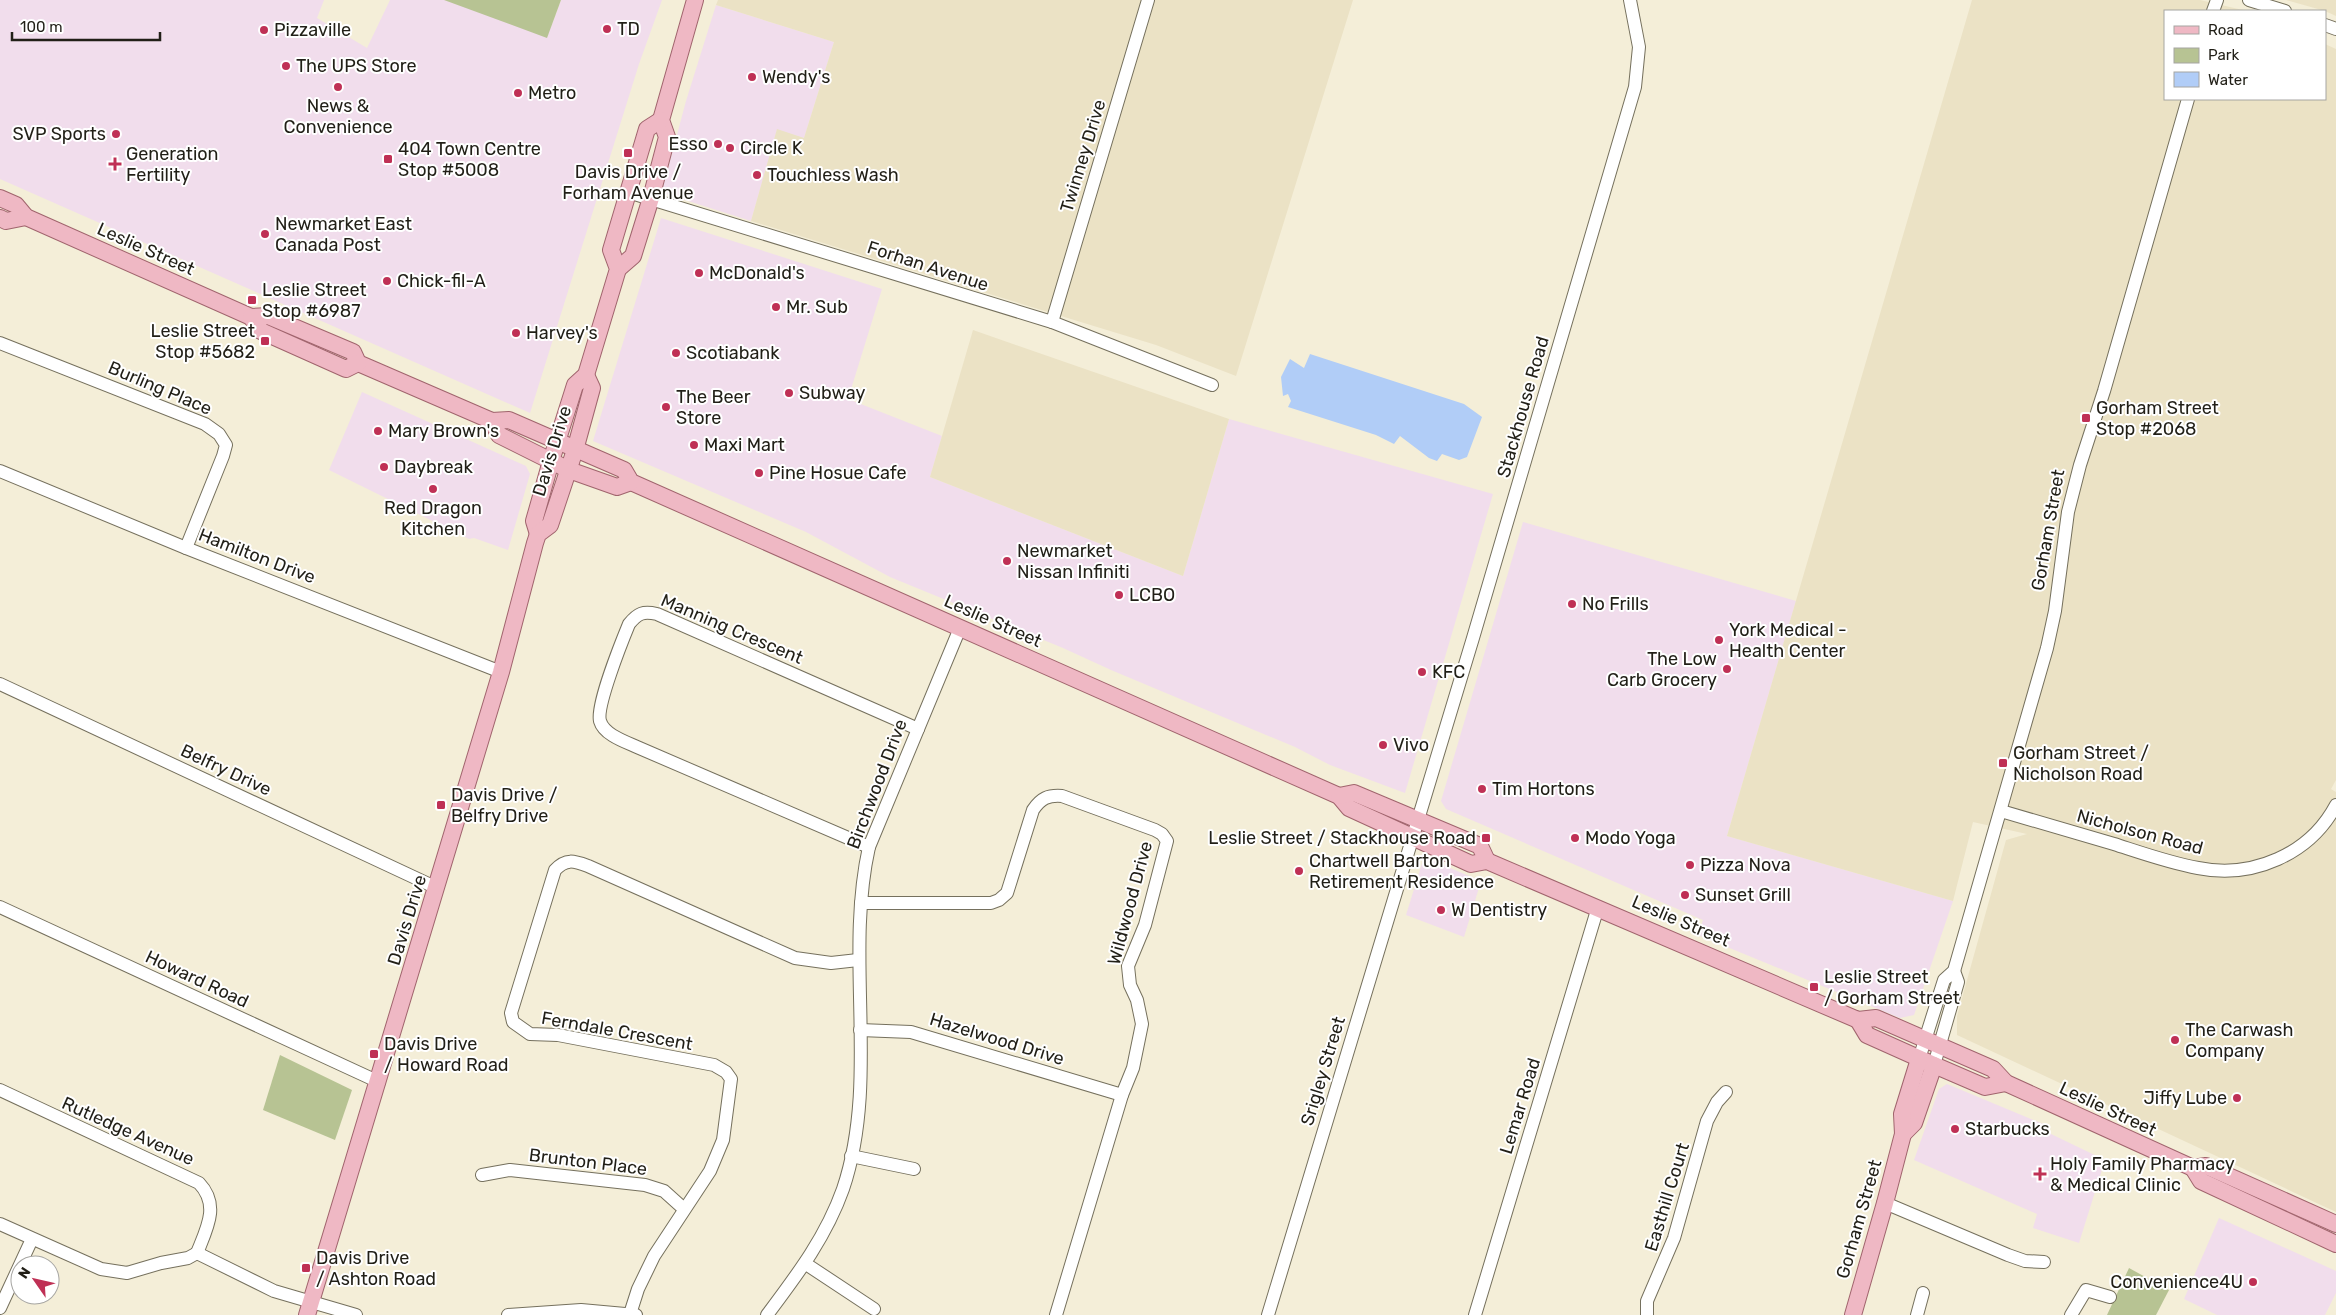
<svg xmlns="http://www.w3.org/2000/svg" width="2336" height="1315" font-family="Rubik,sans-serif">
  <style>
    .commercial { fill: #f1ddec }
    .built { fill: #ebe2c5 }
    .green { fill: #b7c393 }
    .water { fill: #b1cdf7 }
    .lines { fill: none; stroke-linecap: round; stroke-linejoin: round }
    .minor-casing { stroke: #75705d; stroke-width: 14 }
    .major-casing { stroke: #a0646d; stroke-width: 18 }
    .minor { stroke: #fff; stroke-width: 12 }
    .major { stroke: #efb8c4; stroke-width: 16 }
    .poi-dot { fill: #bf3055; stroke: #fff; stroke-width: 2 }
    .labels { text-anchor: middle; dominant-baseline: central; stroke-width: 4; stroke-linejoin: round; paint-order: stroke }
    .poi-label { font-size: 18px; fill: #211f17; stroke: #fff; text-anchor: start }
    .street-label { font-size: 18px; fill: #211f17; stroke: #fff }
  </style>
  <rect width="100%" height="100%" fill="#f4eed8"/>
  <g class="commercial">
    <polygon points="0,0 324,0 317,18 367,48 390,0 487,0 551,27 561,0 662,0 639,64 530,413 0,179"/>
    <polygon points="716,5 834,42 804,138 777,130 751,221 666,194 663,187 686,101"/>
    <polygon points="661,218 882,289 848,399 942,436 930,477 1183,576 1229,419 1493,494 1405,793 1330,765 1295,747 1111,670 1063,648 890,577 806,532 593,441"/>
    <polygon points="362,392 526,466 530,474 508,550 474,538 469,539 329,470"/>
    <polygon points="1523,522 1796,601 1727,836 1953,901 1914,1015 1900,1018 1698,935 1703,920 1446,809 1441,801"/>
    <polygon points="1424,857 1481,881 1464,937 1406,915"/>
    <polygon points="1947,1084 2048,1126 2051,1134 2105,1160 2079,1243 2033,1228 2037,1214 1914,1160 1939,1089"/>
    <polygon points="2219,1218 2336,1271 2336,1293 2325,1315 2217,1315 2184,1299"/>
  </g>
  <g class="built">
    <polygon points="718,0 1353,0 1236,376 1156,345 751,221 777,129 804,138 834,42 716,5"/>
    <polygon points="1972,0 2200,0 2247,11 2165,11 2165,99 2325,99 2325,44 2336,49 2336,780 2331,789 2336,792 2336,1212 1957,1035 1957,1016 2006,840 2027,834 1973,822 1953,901 1727,836"/>
    <polygon points="2286,0 2336,0 2336,16 2325,11"/>
    <polygon points="973,330 1229,419 1183,576 930,477"/>
  </g>
  <g class="green">
    <polygon points="444,0 561,0 547,38"/>
    <polygon points="280,1055 352,1090 335,1140 263,1110"/>
    <polygon points="2129,1268 2169,1290 2156,1315 2107,1315"/>
  </g>
  <polygon class="water" points="1310,354 1464,404 1482,417 1467,457 1459,460 1442,454 1437,461 1429,458 1400,436 1394,444 1376,435 1288,407 1291,401 1288,394 1283,396 1281,377 1290,359 1304,368"/>
  <g class="lines">
    <g class="minor-casing">
      <g id="minor">
        <polyline points="2249,0 2285,11"/>
        <polyline points="2213,11 2217,0"/>
        <polyline points="2325,25 2336,29"/>
        <polyline points="628,192 1052,322 1212,385"/>
        <polyline points="1052,322 1148,0"/>
        <polyline points="0,343 205,424 219,434 226,445 223,456 186,548"/>
        <polyline points="0,471 186,548 501,672"/>
        <polyline points="0,684 437,888"/>
        <path d="M2001 811C2039 822 2077 833 2114 844 2142 853 2170 863 2198 868 2253 879 2310 854 2336 805"/>
        <path d="M869 847 637 747C626 742 604 735 600 721 596 706 622 641 629 624 638 613 643 611 657 614L918 729"/>
        <path d="M861 903H991L999 900 1007 893 1033 810C1041 798 1048 795 1062 796L1155 830 1162 834 1167 841 1145 925 1128 966 1130 985 1137 1000 1142 1024 1133 1068 1122 1095 1056 1315"/>
        <polyline points="0,907 379,1082"/>
        <polyline points="860,1030 911,1032 1122,1095"/>
        <polyline points="1919,1059 1944,980 1954,971 2047,648 2055,611 2068,512 2080,465 2104,391 2188,99"/>
        <polyline points="1934,1065 1958,982 1954,971"/>
        <path d="M0 1090 199 1183C220 1205 207 1228 197 1253"/>
        <polyline points="851,1156 914,1169"/>
        <polyline points="482,1175 510,1170 645,1185 664,1191 684,1209"/>
        <polyline points="1885,1203 2008,1255 2025,1261 2044,1262"/>
        <polyline points="0,1224 101,1269 127,1273 161,1263 188,1258 197,1253"/>
        <polyline points="197,1253 274,1291 356,1315"/>
        <polyline points="806,1264 874,1309"/>
        <polyline points="0,1308 32,1239"/>
        <path d="M630 1314 638 1289 654 1256 710 1171 723 1140 731 1079 726 1072 714 1065 558 1035 530 1034 513 1022 511 1013 555 870C566 858 574 861 588 866L795 958 831 963 858 960"/>
        <polyline points="508,1315 581,1310 636,1315"/>
        <path d="M767 1315C797 1275 826 1237 843 1189 880 1079 844 959 869 847L960 628"/>
        <polyline points="1268,1315 1473,638 1635,87 1639,47 1630,0"/>
        <polyline points="1475,1315 1598,907"/>
        <polyline points="1647,1315 1647,1301 1674,1238 1707,1121 1717,1102 1726,1092"/>
        <polyline points="1917,1315 1923,1293"/>
        <polyline points="2071,1315 2086,1290 2110,1297"/>
      </g>
    </g>
    <g class="major-casing">
      <g id="major">
        <polyline points="0,198 16,205 26,217 251,317 268,316 353,352 358,363 492,421 509,420 624,470 631,482 1339,796 1349,808 1471,864 1487,861 1858,1020 1876,1018 1993,1069 2006,1083 2193,1168 2206,1166 2336,1224"/>
        <polyline points="0,218 6,221 26,217"/>
        <polyline points="618,269 633,256 651,198 667,137 661,120 695,0"/>
        <polyline points="251,317 261,331 346,369 358,363"/>
        <polyline points="492,421 499,435 569,470 617,487 631,482"/>
        <polyline points="538,534 534,521 551,461 575,385 586,375 618,269 611,250 647,129 661,120"/>
        <polyline points="1339,796 1354,793 1480,846 1487,861"/>
        <polyline points="1858,1020 1867,1035 1934,1065 1985,1087 2006,1083"/>
        <polyline points="1903,1134 1914,1123 1934,1065"/>
        <polyline points="2193,1168 2201,1181 2336,1244"/>
        <polyline points="307,1315 501,672 535,543 538,534 550,525 575,450 592,388 586,375"/>
        <polyline points="1853,1315 1885,1203 1903,1134 1902,1114 1919,1059"/>
      </g>
    </g>
    <use href="#minor" class="minor"/>
    <use href="#major" class="major"/>
  </g>
  <g class="poi-dot">
    <circle cx="607" cy="29" r="5"/>
    <circle cx="264" cy="30" r="5"/>
    <circle cx="286" cy="66" r="5"/>
    <circle cx="752" cy="77" r="5"/>
    <circle cx="338" cy="87" r="5"/>
    <circle cx="518" cy="93" r="5"/>
    <circle cx="116" cy="134" r="5"/>
    <circle cx="718" cy="144" r="5"/>
    <circle cx="730" cy="148" r="5"/>
    <rect x="623" y="148" width="10" height="10" rx="2.5"/>
    <rect x="383" y="154" width="10" height="10" rx="2.5"/>
    <path d="M112.5 156.5h5v5h5v5h-5v5h-5v-5h-5v-5h5z"/>
    <circle cx="757" cy="175" r="5"/>
    <circle cx="265" cy="234" r="5"/>
    <circle cx="699" cy="273" r="5"/>
    <circle cx="387" cy="281" r="5"/>
    <rect x="247" y="295" width="10" height="10" rx="2.5"/>
    <circle cx="776" cy="307" r="5"/>
    <circle cx="516" cy="333" r="5"/>
    <rect x="260" y="336" width="10" height="10" rx="2.5"/>
    <circle cx="676" cy="353" r="5"/>
    <circle cx="789" cy="393" r="5"/>
    <circle cx="666" cy="407" r="5"/>
    <rect x="2081" y="413" width="10" height="10" rx="2.5"/>
    <circle cx="378" cy="431" r="5"/>
    <circle cx="694" cy="445" r="5"/>
    <circle cx="384" cy="467" r="5"/>
    <circle cx="759" cy="473" r="5"/>
    <circle cx="433" cy="489" r="5"/>
    <circle cx="1007" cy="561" r="5"/>
    <circle cx="1119" cy="595" r="5"/>
    <circle cx="1572" cy="604" r="5"/>
    <circle cx="1719" cy="640" r="5"/>
    <circle cx="1727" cy="669" r="5"/>
    <circle cx="1422" cy="672" r="5"/>
    <circle cx="1383" cy="745" r="5"/>
    <rect x="1998" y="758" width="10" height="10" rx="2.5"/>
    <circle cx="1482" cy="789" r="5"/>
    <rect x="436" y="800" width="10" height="10" rx="2.5"/>
    <rect x="1481" y="833" width="10" height="10" rx="2.5"/>
    <circle cx="1575" cy="838" r="5"/>
    <circle cx="1690" cy="865" r="5"/>
    <circle cx="1299" cy="871" r="5"/>
    <circle cx="1685" cy="895" r="5"/>
    <circle cx="1441" cy="910" r="5"/>
    <rect x="1809" y="982" width="10" height="10" rx="2.5"/>
    <circle cx="2175" cy="1040" r="5"/>
    <rect x="369" y="1049" width="10" height="10" rx="2.5"/>
    <circle cx="2237" cy="1098" r="5"/>
    <circle cx="1955" cy="1129" r="5"/>
    <path d="M2037.5 1166.5h5v5h5v5h-5v5h-5v-5h-5v-5h5z"/>
    <rect x="301" y="1263" width="10" height="10" rx="2.5"/>
    <circle cx="2253" cy="1282" r="5"/>
  </g>
  <g class="labels">
    <g class="poi-label">
      <text x="617" y="29">TD</text>
      <text x="274" y="30">Pizzaville</text>
      <text x="296" y="66">The UPS Store</text>
      <text x="762" y="77">Wendy's</text>
      <text x="528" y="93">Metro</text>
      <text x="338" y="106" text-anchor="middle">News &amp;<tspan x="338" dy="21">Convenience</tspan></text>
      <text x="106" y="134" text-anchor="end">SVP Sports</text>
      <text x="708" y="144" text-anchor="end">Esso</text>
      <text x="740" y="148">Circle K</text>
      <text x="398" y="149">404 Town Centre<tspan x="398" dy="21">Stop #5008</tspan></text>
      <text x="126" y="154">Generation<tspan x="126" dy="21">Fertility</tspan></text>
      <text x="628" y="172" text-anchor="middle">Davis Drive /<tspan x="628" dy="21">Forham Avenue</tspan></text>
      <text x="767" y="175">Touchless Wash</text>
      <text x="275" y="224">Newmarket East<tspan x="275" dy="21">Canada Post</tspan></text>
      <text x="709" y="273">McDonald's</text>
      <text x="397" y="281">Chick-fil-A</text>
      <text x="262" y="290">Leslie Street<tspan x="262" dy="21">Stop #6987</tspan></text>
      <text x="786" y="307">Mr. Sub</text>
      <text x="255" y="331" text-anchor="end">Leslie Street<tspan x="255" dy="21">Stop #5682</tspan></text>
      <text x="526" y="333">Harvey's</text>
      <text x="686" y="353">Scotiabank</text>
      <text x="799" y="393">Subway</text>
      <text x="676" y="397">The Beer<tspan x="676" dy="21">Store</tspan></text>
      <text x="2096" y="408">Gorham Street<tspan x="2096" dy="21">Stop #2068</tspan></text>
      <text x="388" y="431">Mary Brown's</text>
      <text x="704" y="445">Maxi Mart</text>
      <text x="394" y="467">Daybreak</text>
      <text x="769" y="473">Pine Hosue Cafe</text>
      <text x="433" y="508" text-anchor="middle">Red Dragon<tspan x="433" dy="21">Kitchen</tspan></text>
      <text x="1017" y="551">Newmarket<tspan x="1017" dy="21">Nissan Infiniti</tspan></text>
      <text x="1129" y="595">LCBO</text>
      <text x="1582" y="604">No Frills</text>
      <text x="1729" y="630">York Medical -<tspan x="1729" dy="21">Health Center</tspan></text>
      <text x="1717" y="659" text-anchor="end">The Low<tspan x="1717" dy="21">Carb Grocery</tspan></text>
      <text x="1432" y="672">KFC</text>
      <text x="1393" y="745">Vivo</text>
      <text x="2013" y="753">Gorham Street /<tspan x="2013" dy="21">Nicholson Road</tspan></text>
      <text x="1492" y="789">Tim Hortons</text>
      <text x="451" y="795">Davis Drive /<tspan x="451" dy="21">Belfry Drive</tspan></text>
      <text x="1476" y="838" text-anchor="end">Leslie Street / Stackhouse Road</text>
      <text x="1585" y="838">Modo Yoga</text>
      <text x="1309" y="861">Chartwell Barton<tspan x="1309" dy="21">Retirement Residence</tspan></text>
      <text x="1700" y="865">Pizza Nova</text>
      <text x="1695" y="895">Sunset Grill</text>
      <text x="1451" y="910">W Dentistry</text>
      <text x="1824" y="977">Leslie Street<tspan x="1824" dy="21">/ Gorham Street</tspan></text>
      <text x="2185" y="1030">The Carwash<tspan x="2185" dy="21">Company</tspan></text>
      <text x="384" y="1044">Davis Drive<tspan x="384" dy="21">/ Howard Road</tspan></text>
      <text x="2227" y="1098" text-anchor="end">Jiffy Lube</text>
      <text x="1965" y="1129">Starbucks</text>
      <text x="2050" y="1164">Holy Family Pharmacy<tspan x="2050" dy="21">&amp; Medical Clinic</tspan></text>
      <text x="316" y="1258">Davis Drive<tspan x="316" dy="21">/ Ashton Road</tspan></text>
      <text x="2243" y="1282" text-anchor="end">Convenience4U</text>
    </g>
    <g class="street-label">
      <text transform="translate(1083 156) rotate(-73)">Twinney Drive</text>
      <text transform="translate(146 249) rotate(24)">Leslie Street</text>
      <text transform="translate(928 266) rotate(18)">Forhan Avenue</text>
      <text transform="translate(160 388) rotate(23)">Burling Place</text>
      <text transform="translate(1523 407) rotate(-74)">Stackhouse Road</text>
      <text transform="translate(552 451) rotate(-73)">Davis Drive</text>
      <text transform="translate(2048 530) rotate(-80)">Gorham Street</text>
      <text transform="translate(257 556) rotate(21)">Hamilton Drive</text>
      <text transform="translate(993 621) rotate(24)">Leslie Street</text>
      <text transform="translate(732 629) rotate(23)">Manning Crescent</text>
      <text transform="translate(226 770) rotate(25)">Belfry Drive</text>
      <text transform="translate(877 784) rotate(-69)">Birchwood Drive</text>
      <text transform="translate(2140 832) rotate(15)">Nicholson Road</text>
      <text transform="translate(1130 903) rotate(-75)">Wildwood Drive</text>
      <text transform="translate(407 920) rotate(-73)">Davis Drive</text>
      <text transform="translate(1681 921) rotate(23)">Leslie Street</text>
      <text transform="translate(197 979) rotate(25)">Howard Road</text>
      <text transform="translate(617 1031) rotate(10)">Ferndale Crescent</text>
      <text transform="translate(997 1039) rotate(17)">Hazelwood Drive</text>
      <text transform="translate(1323 1071) rotate(-73)">Srigley Street</text>
      <text transform="translate(1520 1106) rotate(-73)">Lemar Road</text>
      <text transform="translate(2108 1109) rotate(25)">Leslie Street</text>
      <text transform="translate(128 1131) rotate(24)">Rutledge Avenue</text>
      <text transform="translate(588 1162) rotate(7)">Brunton Place</text>
      <text transform="translate(1667 1197) rotate(-73)">Easthill Court</text>
      <text transform="translate(1859 1219) rotate(-74)">Gorham Street</text>
    </g>
  </g>
  <rect x="2164" y="10" width="162" height="90" fill="#ffffff" stroke="#a6a5a2"/>
  <rect x="2174" y="26" width="25" height="8" fill="#efb8c4" stroke="#a6a5a2"/>
  <text x="2208" y="35" font-size="15" fill="#211f17">Road</text>
  <rect x="2174" y="48" width="25" height="15" fill="#b7c393" stroke="#a6a5a2"/>
  <text x="2208" y="60" font-size="15" fill="#211f17">Park</text>
  <rect x="2174" y="72" width="25" height="15" fill="#b1cdf7" stroke="#a6a5a2"/>
  <text x="2208" y="85" font-size="15" fill="#211f17">Water</text>
  <g transform="translate(35 1280) rotate(304)"><circle r="24" fill="#ffffff" stroke="#a6a5a2"/>
  <path d="M0-4L9 19L0 12L-9 19Z" fill="#bf3055"/>
  <text y="-8" font-size="14" font-weight="bold" text-anchor="middle" fill="#211f17">N</text>
  </g>
  <path d="M12 32v8h148v-8" fill="none" stroke="#211f17" stroke-width="2.5"/>
  <text x="20" y="32" font-size="15" fill="#211f17" stroke="#ffffff" stroke-width="4" paint-order="stroke">100 m</text>
</svg>
